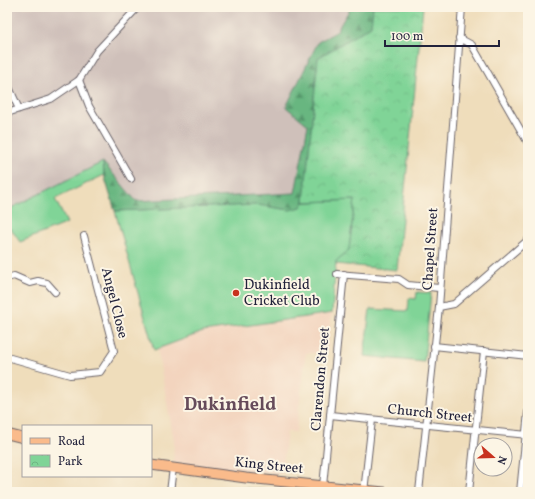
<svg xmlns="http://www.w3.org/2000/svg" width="535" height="499" font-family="Vollkorn,serif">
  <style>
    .built { fill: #f3d4be }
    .industrial { fill: #cfc0ba }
    .grass { fill: #80d497; stroke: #517b69 }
    .forest { fill: url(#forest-firs); stroke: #456c5e }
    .park { fill: url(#park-crowns); stroke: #517b69 }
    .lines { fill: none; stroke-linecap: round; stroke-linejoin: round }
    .minor-casing { stroke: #6a6368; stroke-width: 8 }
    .primary-casing { stroke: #6a6368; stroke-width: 11 }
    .minor { stroke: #fff; stroke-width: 6 }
    .primary { stroke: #fabb8b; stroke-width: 9 }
    .poi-dot { fill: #c8321e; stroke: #fcf5e5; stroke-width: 1.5 }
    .labels { text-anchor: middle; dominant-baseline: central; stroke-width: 4; stroke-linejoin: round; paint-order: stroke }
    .street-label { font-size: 14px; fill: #22223b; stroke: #fcf5e5 }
    .poi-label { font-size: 14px; fill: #22223b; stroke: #fcf5e5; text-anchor: start }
    .district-label { font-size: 18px; font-weight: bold; fill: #664b5a; stroke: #fcf5e5 }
  </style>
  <defs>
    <pattern id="forest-firs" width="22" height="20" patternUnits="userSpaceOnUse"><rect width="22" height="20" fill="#68b680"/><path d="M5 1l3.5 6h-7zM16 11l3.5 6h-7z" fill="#55946a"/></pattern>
    <pattern id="park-crowns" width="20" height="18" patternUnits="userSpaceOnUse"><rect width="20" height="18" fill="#80d497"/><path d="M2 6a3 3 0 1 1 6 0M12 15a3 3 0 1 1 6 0" fill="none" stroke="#6eb683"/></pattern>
  </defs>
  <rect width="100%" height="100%" fill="#fcf5e5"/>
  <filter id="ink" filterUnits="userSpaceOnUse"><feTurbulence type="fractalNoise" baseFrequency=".025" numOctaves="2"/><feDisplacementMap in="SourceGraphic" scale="8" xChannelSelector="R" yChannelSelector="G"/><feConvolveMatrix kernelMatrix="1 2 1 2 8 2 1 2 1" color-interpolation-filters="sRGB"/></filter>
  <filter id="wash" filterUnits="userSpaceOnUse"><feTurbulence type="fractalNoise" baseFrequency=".012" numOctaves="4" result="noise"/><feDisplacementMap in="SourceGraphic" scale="16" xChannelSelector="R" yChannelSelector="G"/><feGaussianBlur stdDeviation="0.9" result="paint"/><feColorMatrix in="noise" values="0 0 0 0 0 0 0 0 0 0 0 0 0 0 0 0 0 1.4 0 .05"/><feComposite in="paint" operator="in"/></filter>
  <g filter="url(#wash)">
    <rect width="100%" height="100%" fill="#efddbb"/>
    <polygon class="built" points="332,313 327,353 306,353 296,432 287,432 282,474 173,464 174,441 157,348 203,332"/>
    <polygon class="industrial" points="7,7 351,7 336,32 318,42 308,125 295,193 136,201 103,162 7,210"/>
    <g class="grass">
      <polygon points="103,162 104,175 55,199 67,223 20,242 11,229 7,231 7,210"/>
      <polygon points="355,200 349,250 336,262 332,313 203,332 154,350 115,211"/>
      <polygon points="417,292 431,293 424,362 364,356 370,309 408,311 409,298 416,299"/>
    </g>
    <polygon class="forest" points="351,7 373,7 371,26 318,58 304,202 301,207 290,210 257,205 115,211 104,175 103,162 136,201 295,193 308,125 286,107 318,42 336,32"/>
    <g class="park">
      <polygon points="373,7 423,7 397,270 336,264 336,261 349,250 355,200 304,202 318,58 371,26"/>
      <polygon points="235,487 287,492 234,492"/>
    </g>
  </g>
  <g filter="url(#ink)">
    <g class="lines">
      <g class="minor-casing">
        <g id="minor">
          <polyline points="459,38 472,45 528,143"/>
          <polyline points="79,80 89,106 131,179"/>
          <polyline points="7,83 19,109"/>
          <polyline points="7,113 51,99 79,80 97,51 138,7"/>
          <polyline points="337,274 399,279 408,285 439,288"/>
          <polyline points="7,278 14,276 30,283 38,281 47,283 55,292"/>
          <polyline points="439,307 454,304 528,240"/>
          <polyline points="434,346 528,356"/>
          <polyline points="7,357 70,375 100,372 114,351 84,236"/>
          <polyline points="330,415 528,435"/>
          <polyline points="323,486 344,274"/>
          <polyline points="170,492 173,468"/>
          <polyline points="364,492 372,420"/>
          <polyline points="419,492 439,307 462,7"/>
          <polyline points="469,492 484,351"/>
          <polyline points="520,492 528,412"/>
        </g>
      </g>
      <g class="primary-casing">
        <g id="primary">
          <polyline points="7,434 23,438"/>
          <polyline points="151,465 246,478 384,492"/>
        </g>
      </g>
      <use href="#minor" class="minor"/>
      <use href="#primary" class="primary"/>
    </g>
  </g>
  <circle class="poi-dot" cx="236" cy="293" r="4"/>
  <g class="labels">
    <g class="street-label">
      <text transform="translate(431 249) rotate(-86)">Chapel Street</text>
      <text transform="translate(114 303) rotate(76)">Angel Close</text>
      <text transform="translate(321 379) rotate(-85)">Clarendon Street</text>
      <text transform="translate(430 414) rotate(6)">Church Street</text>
      <text transform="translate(269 466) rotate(6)">King Street</text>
    </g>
    <g class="poi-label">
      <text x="244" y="285">Dukinfield<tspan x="244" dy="16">Cricket Club</tspan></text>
    </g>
    <g class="district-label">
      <text x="230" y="405">Dukinfield</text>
    </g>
  </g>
  <rect width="535" height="499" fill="none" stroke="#fcf5e5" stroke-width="24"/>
  <rect x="22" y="425" width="130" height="52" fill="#fcf5e5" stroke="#a5a1a1"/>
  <rect x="30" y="438" width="20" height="6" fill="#fabb8b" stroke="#a5a1a1"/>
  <text x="58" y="445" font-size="12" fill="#22223b">Road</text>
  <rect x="30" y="455" width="20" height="12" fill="url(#park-crowns)" stroke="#a5a1a1"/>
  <text x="58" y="465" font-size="12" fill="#22223b">Park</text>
  <g transform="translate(493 457) rotate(110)"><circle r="19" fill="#fcf5e5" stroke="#a5a1a1"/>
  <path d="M0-3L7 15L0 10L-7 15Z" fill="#c8321e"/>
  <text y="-6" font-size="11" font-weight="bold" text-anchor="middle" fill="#22223b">N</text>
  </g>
  <path d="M385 40v6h114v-6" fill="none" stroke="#22223b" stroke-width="2"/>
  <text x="391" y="40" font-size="12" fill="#22223b" stroke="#fcf5e5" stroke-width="3" paint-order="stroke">100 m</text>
</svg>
